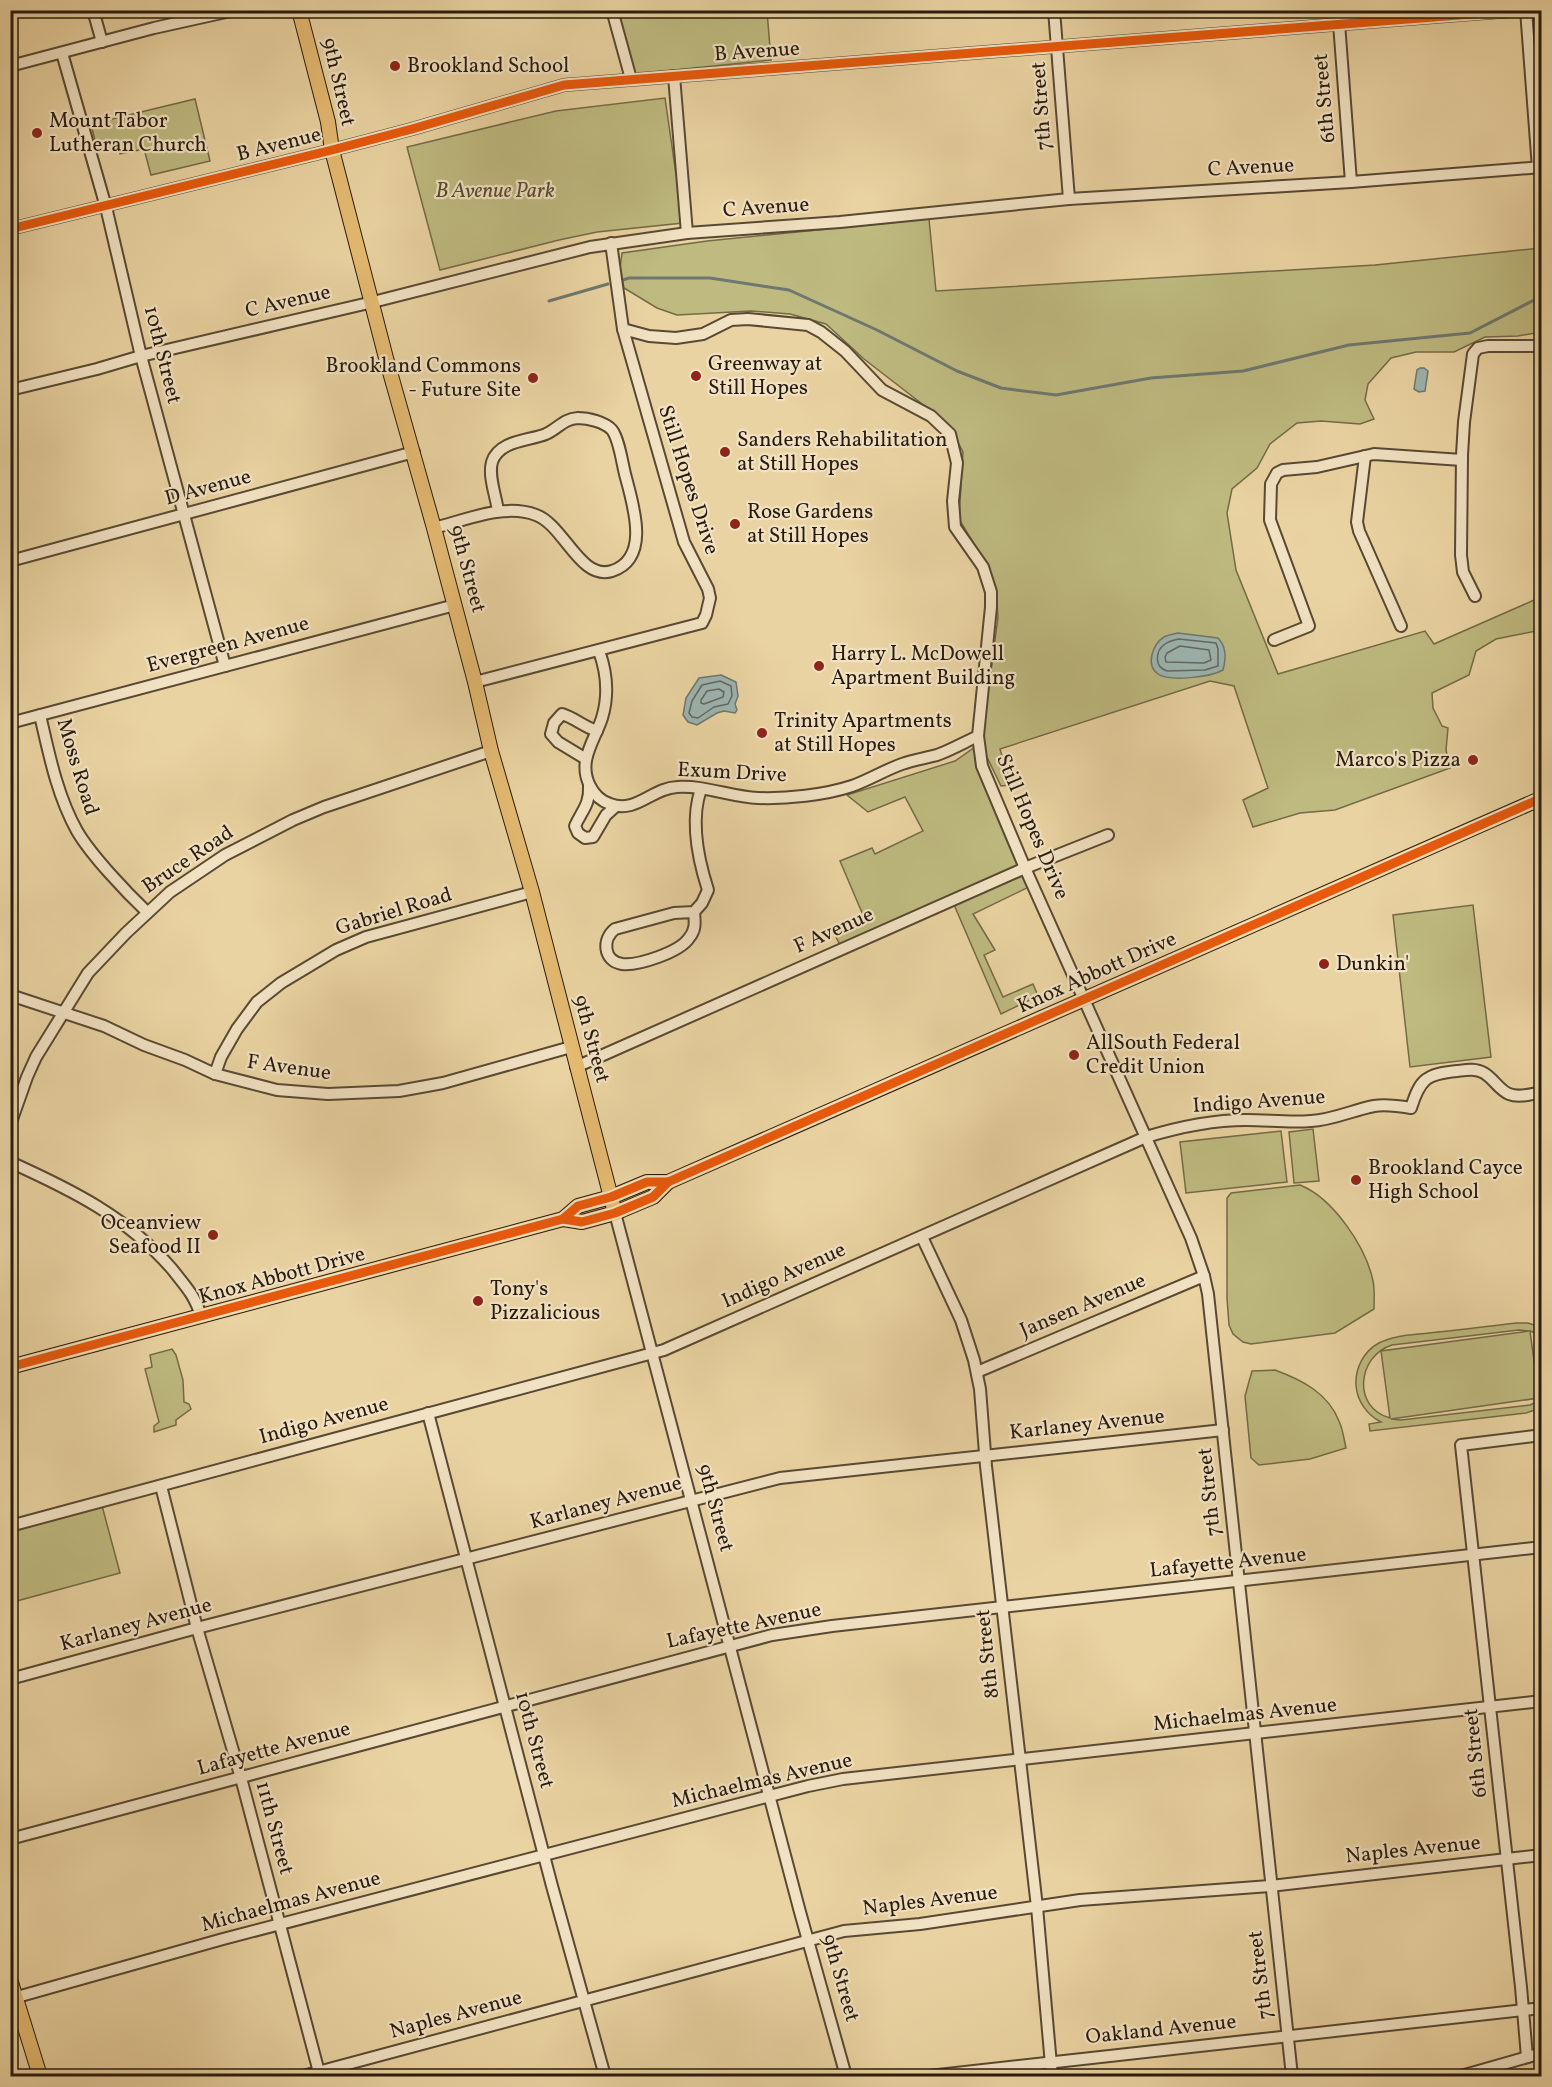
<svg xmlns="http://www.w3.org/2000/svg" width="1552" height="2087" font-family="Vollkorn,serif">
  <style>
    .green { fill: #beba80; stroke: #736a47; stroke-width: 1.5; fill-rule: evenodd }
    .water { fill: #9db5b2; stroke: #6e7770; stroke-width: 1.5 }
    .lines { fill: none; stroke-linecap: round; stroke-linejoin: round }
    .shore { stroke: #626860; stroke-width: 1.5 }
    .stream { stroke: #6e7770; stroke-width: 3 }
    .minor-casing { stroke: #584933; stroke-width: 14 }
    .major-casing { stroke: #281b0e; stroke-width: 16 }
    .minor { stroke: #f1e2c3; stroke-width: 10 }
    .major { stroke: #e5ba71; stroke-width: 14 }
    .cycleway-casing { stroke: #f1e2c3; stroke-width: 13 }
    .cycleway { stroke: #e8590c; stroke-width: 9 }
    .poi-dot { fill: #8f2418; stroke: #f1e2c3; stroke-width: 2 }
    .labels { text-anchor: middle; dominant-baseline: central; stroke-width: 4.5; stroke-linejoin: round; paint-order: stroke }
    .street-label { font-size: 21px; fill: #281b0e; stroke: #f1e2c3 }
    .poi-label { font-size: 21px; fill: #281b0e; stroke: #f1e2c3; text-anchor: start }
    .park-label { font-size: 21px; font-style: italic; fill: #554b30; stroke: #f1e2c3 }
  </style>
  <rect width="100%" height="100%" fill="#ead3a2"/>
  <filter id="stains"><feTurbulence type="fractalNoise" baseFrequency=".00333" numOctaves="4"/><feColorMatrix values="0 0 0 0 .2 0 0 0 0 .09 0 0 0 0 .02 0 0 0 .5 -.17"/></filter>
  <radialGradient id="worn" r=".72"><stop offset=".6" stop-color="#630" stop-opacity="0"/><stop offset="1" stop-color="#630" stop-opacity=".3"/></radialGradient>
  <g class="green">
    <polygon points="615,11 767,11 771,60 636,74 633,72"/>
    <polygon points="665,98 683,223 597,232 559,240 440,270 407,147 556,111"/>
    <polygon points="195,99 210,161 151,175 144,149 120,154 117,144 97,149 91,124"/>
    <polygon points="929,219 936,291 1375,265 1541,248 1541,332 1518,336 1485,337 1454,352 1416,352 1391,358 1368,384 1365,400 1374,419 1360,424 1321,421 1297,423 1270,444 1257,468 1232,489 1227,513 1236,570 1278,674 1425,631 1434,644 1541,597 1541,630 1496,639 1476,651 1469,675 1432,693 1433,708 1442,726 1448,728 1446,750 1450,768 1335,810 1300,813 1253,827 1243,800 1268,788 1234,686 1210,681 1000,749 1010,785 1001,786 983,749 983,733 998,617 996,589 986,564 959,519 963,452 948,424 864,359 826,324 790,314 751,311 677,315 657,308 624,288 620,268 622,253 707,241"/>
    <polygon points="978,745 1033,885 973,914 995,950 984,955 1003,997 1033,984 1038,996 1001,1014 952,900 842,949 835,935 866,922 840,861 872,848 875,854 923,831 905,797 868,812 847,795 955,761"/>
    <polygon points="1473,905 1491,1057 1410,1067 1393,915"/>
    <polygon points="1313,1129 1319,1181 1294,1183 1289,1132"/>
    <polygon points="1281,1131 1287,1182 1186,1193 1180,1142"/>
    <path d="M1300 1185C1333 1198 1366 1247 1373 1281 1375 1290 1374 1300 1374 1309L1335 1333 1251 1344 1243 1342 1233 1334 1229 1325 1227 1298V1198L1231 1193Z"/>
    <path d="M1517 1323H1528L1541 1327V1335L1530 1331 1539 1398 1391 1419 1401 1420 1530 1405 1541 1400V1408L1526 1413 1370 1431 1369 1424 1381 1422C1367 1415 1357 1401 1356 1385 1355 1368 1364 1351 1379 1343 1394 1335 1413 1335 1429 1333 1459 1330 1488 1326 1517 1323ZM1519 1330 1529 1331 1381 1351 1390 1418C1352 1408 1357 1356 1392 1345Z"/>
    <polygon points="172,1349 176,1355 183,1380 184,1402 189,1404 191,1409 176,1420 176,1425 154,1432 154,1426 159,1422 145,1369 152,1367 150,1355"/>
    <path d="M1275 1370C1302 1380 1328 1393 1339 1421 1343 1429 1344 1440 1346 1448L1310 1459 1259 1465 1251 1458 1245 1396 1252 1371Z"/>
    <polygon points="101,1502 120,1573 13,1602 10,1592 10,1526"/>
  </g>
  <g class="water">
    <polygon points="1420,368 1424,368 1428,371 1425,391 1419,392 1414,389 1417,370"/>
    <path d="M1178 633 1218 638C1226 646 1226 659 1223 670 1211 677 1170 682 1158 674 1145 665 1153 644 1164 637 1168 635 1173 634 1178 633Z"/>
    <polygon points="721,675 736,682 738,696 735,704 737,710 735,713 724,711 717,713 697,725 688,722 683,715 686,698 699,678"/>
  </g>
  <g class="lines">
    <g class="shore">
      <path d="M1179 639 1216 643 1218 649V666L1205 670 1167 671C1154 667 1155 651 1165 644 1169 641 1174 640 1179 639Z"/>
      <polygon points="1180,646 1209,650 1211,660 1204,663 1166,662 1165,657 1167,653"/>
      <polygon points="720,681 731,686 732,696 728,704 714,707 698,718 692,717 689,713 692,701 702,685"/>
      <polygon points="719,689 724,692 723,697 704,704 701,703 701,700 707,691"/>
    </g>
    <g class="stream">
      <polyline points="623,280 629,278 710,278 789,290 877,330 957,371 1001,388 1056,395 1151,378 1243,371 1349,345 1470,333 1542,296"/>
      <polyline points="549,301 608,284"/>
    </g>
    <g class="minor-casing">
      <g id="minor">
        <polyline points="93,10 102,42"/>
        <polyline points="612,10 631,79"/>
        <polyline points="1054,10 1069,199"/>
        <polyline points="1338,10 1351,182"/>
        <polyline points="1526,10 1538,168"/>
        <polyline points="62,53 106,207 141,356 225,666"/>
        <polyline points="10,66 154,28 235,10"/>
        <polyline points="674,76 687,233"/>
        <polyline points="10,229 332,150 412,129 564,85 1523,10"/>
        <polyline points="611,243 623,329 649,336 676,338 703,334 731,320 748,319 808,325 821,332 845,351 882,390 931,416 950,434 957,463 953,501 955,527 983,567 991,592 991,607 978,736 982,766 1025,868 1191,1238 1204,1276 1208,1294 1292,2076"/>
        <polyline points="10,390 97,369 141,356 373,302 590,247 687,233 840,222 1069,199 1351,182 1542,167"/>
        <polyline points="1365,456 1357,522 1359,531 1401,626"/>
        <path d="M434 528C466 520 504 503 536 515 564 525 580 581 612 571 652 558 632 502 625 474 622 462 619 439 612 430 605 422 588 418 578 418 563 419 559 428 546 434 529 441 499 440 492 462 488 476 496 496 498 511"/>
        <polyline points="10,561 414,452"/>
        <polyline points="1475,596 1463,572 1461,555 1462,455 1464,422 1473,354 1478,348 1488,346 1542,346"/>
        <polyline points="1274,640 1309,626 1270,520 1271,484 1277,473 1283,470 1317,467 1374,454 1462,460"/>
        <path d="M599 651C607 673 609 695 602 718 595 740 577 761 590 786 594 794 601 801 610 804 636 814 652 788 677 787 704 785 731 797 758 798 786 799 825 795 852 786 869 780 885 770 902 764 913 760 926 758 937 755 951 750 965 742 978 736"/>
        <polyline points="475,682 702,623 706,615 710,598 708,589 684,542 623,329"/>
        <path d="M40 715C49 754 57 795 77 831 91 855 126 892 147 912"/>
        <polyline points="10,723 455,605"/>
        <path d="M586 759 558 742 551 734 554 723 562 714C575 718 584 727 597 731"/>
        <path d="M589 786C590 805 582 810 575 826L578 833 585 838 593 837 606 815 616 806"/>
        <path d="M694 912 674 913 615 929C602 939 603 961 622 964 638 966 680 952 689 938 696 930 695 922 694 912L702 903 708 890C698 859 690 820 701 789"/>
        <polyline points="10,995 104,1026 144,1045 185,1060 215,1074 277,1090 328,1094 399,1091 443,1083 571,1047"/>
        <polyline points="576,1067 1025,868 1108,835"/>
        <polyline points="215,1074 221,1057 237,1029 257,1002 281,983 336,950 366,937 532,892"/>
        <polyline points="10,1125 27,1077 36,1057 88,973 126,933 170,892 225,855 293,820 324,807 491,751"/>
        <path d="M10 1162C72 1190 127 1217 172 1269 186 1287 194 1294 201 1316"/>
        <polyline points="615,1213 800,1912 846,2076"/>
        <polyline points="922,1237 961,1320 974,1360 980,1389 986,1466 1037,1907 1052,2076"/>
        <polyline points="977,1372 1204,1276"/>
        <polyline points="428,1413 552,1886 605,2076"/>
        <polyline points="161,1486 197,1628 241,1778 320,2076"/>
        <path d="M10 1526 664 1350 1146 1137C1179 1127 1212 1120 1246 1120 1268 1120 1290 1123 1311 1121 1333 1120 1353 1110 1374 1106 1386 1104 1399 1106 1411 1108 1420 1079 1426 1074 1457 1071 1466 1070 1475 1068 1484 1073 1494 1079 1499 1090 1509 1094 1519 1098 1531 1094 1542 1092"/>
        <polyline points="10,1679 197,1628 780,1478 1223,1430"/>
        <polyline points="10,1839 772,1635 832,1626 1542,1547"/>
        <polyline points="10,1999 223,1939 808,1786 843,1779 1542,1701"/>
        <polyline points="1527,2057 1521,1987 1461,1445 1542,1435"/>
        <polyline points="303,2076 844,1931 920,1924 1080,1900 1270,1886 1542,1855"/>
        <polyline points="929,2076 1542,2008"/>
        <polyline points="1461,2076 1542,2053"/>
      </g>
    </g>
    <g class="major-casing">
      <g id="major">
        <polyline points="299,10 328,122 332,150 386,358 434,528 475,682 491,751 532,892 615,1213"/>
        <polyline points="563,1219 582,1222 615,1213 653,1197 668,1182"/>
        <polyline points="10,1367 563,1219 578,1206 611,1197 647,1182 668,1182 1542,798"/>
        <polyline points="10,1979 40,2076"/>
      </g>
    </g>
    <use href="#minor" class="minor"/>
    <use href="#major" class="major"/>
    <g class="cycleway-casing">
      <g id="cycleway">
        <polyline points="10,229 332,150 412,129 564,85 1523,10"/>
        <polyline points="563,1219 582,1222 615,1213 653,1197 668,1182"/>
        <polyline points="10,1367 563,1219 578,1206 611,1197 647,1182 668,1182 1542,798"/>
      </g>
    </g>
    <use href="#cycleway" class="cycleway"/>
  </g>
  <g class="poi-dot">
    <circle cx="395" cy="66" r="6"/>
    <circle cx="37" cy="133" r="6"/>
    <circle cx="696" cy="376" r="6"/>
    <circle cx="533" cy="378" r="6"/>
    <circle cx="725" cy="452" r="6"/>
    <circle cx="735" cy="524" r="6"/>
    <circle cx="819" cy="666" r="6"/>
    <circle cx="762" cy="733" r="6"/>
    <circle cx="1473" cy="760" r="6"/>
    <circle cx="1324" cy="964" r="6"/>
    <circle cx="1074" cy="1055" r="6"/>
    <circle cx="1356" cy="1180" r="6"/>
    <circle cx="213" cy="1235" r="6"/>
    <circle cx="478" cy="1301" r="6"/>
  </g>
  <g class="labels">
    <g class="street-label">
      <text transform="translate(757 52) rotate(-4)">B Avenue</text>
      <text transform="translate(338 82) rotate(77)">9th Street</text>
      <text transform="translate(1325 98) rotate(-95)">6th Street</text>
      <text transform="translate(1042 106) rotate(-94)">7th Street</text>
      <text transform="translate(279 145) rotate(-14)">B Avenue</text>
      <text transform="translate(1251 168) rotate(-3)">C Avenue</text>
      <text transform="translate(766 208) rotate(-4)">C Avenue</text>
      <text transform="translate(288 302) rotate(-13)">C Avenue</text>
      <text transform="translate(162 355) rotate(76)">10th Street</text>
      <text transform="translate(688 480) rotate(72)">Still Hopes Drive</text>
      <text transform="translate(208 488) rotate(-15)">D Avenue</text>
      <text transform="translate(467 569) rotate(75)">9th Street</text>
      <text transform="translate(228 645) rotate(-15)">Evergreen Avenue</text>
      <text transform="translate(77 767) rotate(73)">Moss Road</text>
      <text transform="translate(732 773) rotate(3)">Exum Drive</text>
      <text transform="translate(1032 827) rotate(67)">Still Hopes Drive</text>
      <text transform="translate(188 860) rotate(-34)">Bruce Road</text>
      <text transform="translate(394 912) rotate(-17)">Gabriel Road</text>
      <text transform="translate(834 931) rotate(-24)">F Avenue</text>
      <text transform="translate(1097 973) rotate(-24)">Knox Abbott Drive</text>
      <text transform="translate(591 1039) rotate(75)">9th Street</text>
      <text transform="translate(289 1068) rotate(8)">F Avenue</text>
      <text transform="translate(1259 1102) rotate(-4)">Indigo Avenue</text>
      <text transform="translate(282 1276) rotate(-15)">Knox Abbott Drive</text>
      <text transform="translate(784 1276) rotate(-24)">Indigo Avenue</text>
      <text transform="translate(1083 1306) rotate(-23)">Jansen Avenue</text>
      <text transform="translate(324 1421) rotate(-15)">Indigo Avenue</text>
      <text transform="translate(1087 1425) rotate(-6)">Karlaney Avenue</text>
      <text transform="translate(1210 1492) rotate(-96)">7th Street</text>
      <text transform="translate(606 1503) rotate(-15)">Karlaney Avenue</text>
      <text transform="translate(715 1508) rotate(75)">9th Street</text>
      <text transform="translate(1228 1563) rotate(-6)">Lafayette Avenue</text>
      <text transform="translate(136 1625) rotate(-15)">Karlaney Avenue</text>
      <text transform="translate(744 1626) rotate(-12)">Lafayette Avenue</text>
      <text transform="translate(988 1654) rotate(-96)">8th Street</text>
      <text transform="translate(1245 1715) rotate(-6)">Michaelmas Avenue</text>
      <text transform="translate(534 1740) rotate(75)">10th Street</text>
      <text transform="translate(274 1749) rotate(-15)">Lafayette Avenue</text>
      <text transform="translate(1476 1753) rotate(-96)">6th Street</text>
      <text transform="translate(762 1781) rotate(-13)">Michaelmas Avenue</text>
      <text transform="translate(274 1828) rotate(75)">11th Street</text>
      <text transform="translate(1413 1850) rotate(-6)">Naples Avenue</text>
      <text transform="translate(930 1901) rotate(-7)">Naples Avenue</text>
      <text transform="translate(291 1902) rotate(-15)">Michaelmas Avenue</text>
      <text transform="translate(1261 1975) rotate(-97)">7th Street</text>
      <text transform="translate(840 1978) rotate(74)">9th Street</text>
      <text transform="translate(456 2015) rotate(-15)">Naples Avenue</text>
      <text transform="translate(1161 2030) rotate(-6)">Oakland Avenue</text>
    </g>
    <g class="poi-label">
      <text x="407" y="66">Brookland School</text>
      <text x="49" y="121">Mount Tabor<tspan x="49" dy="24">Lutheran Church</tspan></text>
      <text x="708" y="364">Greenway at<tspan x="708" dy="24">Still Hopes</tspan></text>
      <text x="521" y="366" text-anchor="end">Brookland Commons<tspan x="521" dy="24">- Future Site</tspan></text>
      <text x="737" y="440">Sanders Rehabilitation<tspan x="737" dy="24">at Still Hopes</tspan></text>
      <text x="747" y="512">Rose Gardens<tspan x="747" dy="24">at Still Hopes</tspan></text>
      <text x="831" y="654">Harry L. McDowell<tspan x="831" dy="24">Apartment Building</tspan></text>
      <text x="774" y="721">Trinity Apartments<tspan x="774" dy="24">at Still Hopes</tspan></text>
      <text x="1461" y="760" text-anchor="end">Marco's Pizza</text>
      <text x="1336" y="964">Dunkin'</text>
      <text x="1086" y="1043">AllSouth Federal<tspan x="1086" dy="24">Credit Union</tspan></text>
      <text x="1368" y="1168">Brookland Cayce<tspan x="1368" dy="24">High School</tspan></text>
      <text x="201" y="1223" text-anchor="end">Oceanview<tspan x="201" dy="24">Seafood II</tspan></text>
      <text x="490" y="1289">Tony's<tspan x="490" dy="24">Pizzalicious</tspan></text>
    </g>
    <g class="park-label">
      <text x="495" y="191">B Avenue Park</text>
    </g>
  </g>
  <rect width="1552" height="2087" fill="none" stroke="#ead3a2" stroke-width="36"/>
  <rect x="12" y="12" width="1528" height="2063" fill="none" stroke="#281b0e" stroke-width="3"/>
  <rect x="18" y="18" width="1516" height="2051" fill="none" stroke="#281b0e" stroke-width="1.5"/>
  <rect width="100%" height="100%" filter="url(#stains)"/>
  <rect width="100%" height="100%" fill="url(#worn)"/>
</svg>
